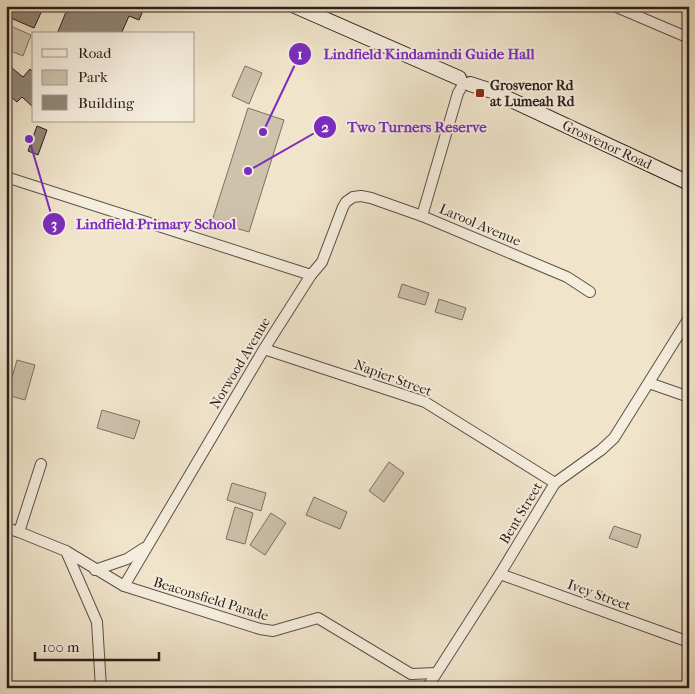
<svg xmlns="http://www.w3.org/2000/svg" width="695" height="694" font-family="'IM FELL French Canon',serif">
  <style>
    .green { fill: #cec2ad; stroke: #7c7063 }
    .building { fill: #918576; stroke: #2a1e19 }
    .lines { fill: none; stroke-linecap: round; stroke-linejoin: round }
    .street-casing { stroke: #5c5046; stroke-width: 12 }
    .secondary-casing { stroke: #2a1e19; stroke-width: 16 }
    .street { stroke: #f5eddd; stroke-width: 10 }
    .secondary { stroke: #f5eddd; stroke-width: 14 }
    .poi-dot { fill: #8f2418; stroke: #f5eddd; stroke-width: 2 }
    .labels { text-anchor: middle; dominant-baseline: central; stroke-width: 4; stroke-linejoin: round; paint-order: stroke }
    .poi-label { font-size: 14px; font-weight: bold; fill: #2a1e19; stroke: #f5eddd; text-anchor: start }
    .street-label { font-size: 14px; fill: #2a1e19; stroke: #f5eddd }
    .leader { fill: none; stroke: #7b2cbf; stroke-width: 2 }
    .callout-dot { fill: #7b2cbf; stroke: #f5eddd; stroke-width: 2 }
    .mark-label { font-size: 15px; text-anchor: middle; font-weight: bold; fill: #fff }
    .callout-label { font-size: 15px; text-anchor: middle; font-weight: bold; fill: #7b2cbf; stroke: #f5eddd; stroke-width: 4; stroke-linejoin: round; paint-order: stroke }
  </style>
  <rect width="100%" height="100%" fill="#f0e4cb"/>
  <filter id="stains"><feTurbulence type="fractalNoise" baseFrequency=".004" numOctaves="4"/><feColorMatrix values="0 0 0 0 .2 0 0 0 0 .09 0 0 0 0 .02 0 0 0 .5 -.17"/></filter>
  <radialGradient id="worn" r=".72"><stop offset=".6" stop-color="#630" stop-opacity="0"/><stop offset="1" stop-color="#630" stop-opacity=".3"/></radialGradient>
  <g class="green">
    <polygon points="6,24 31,35 23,56 6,49"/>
    <polygon points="245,66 262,73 249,104 232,96"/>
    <polygon points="248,108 284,120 249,232 212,221"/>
    <polygon points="402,284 429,293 425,305 398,297"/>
    <polygon points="439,299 466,308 462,320 435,312"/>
    <polygon points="17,360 35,365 25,400 7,395"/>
    <polygon points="102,410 140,421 134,439 97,428"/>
    <polygon points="389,462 404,473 384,502 369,491"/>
    <polygon points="232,483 266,493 261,511 227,500"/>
    <polygon points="314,497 347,512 340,529 306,515"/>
    <polygon points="235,507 253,513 245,544 226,539"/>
    <polygon points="271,513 286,523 265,555 250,545"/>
    <polygon points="614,526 641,535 637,548 609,538"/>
  </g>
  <g class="building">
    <polygon points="6,6 44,6 34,28 6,16"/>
    <polygon points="71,6 116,6 129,12 132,6 145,6 139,20 129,16 121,34 57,34 66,12 68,13"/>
    <polygon points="6,63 23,77 30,69 34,73 34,108 22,97 17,102 6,93"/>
    <polygon points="37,126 47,130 38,155 28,151"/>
  </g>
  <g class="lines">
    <g class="street-casing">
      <g id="street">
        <polyline points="614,6 689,38"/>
        <polyline points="6,177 311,275"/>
        <polyline points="422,216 458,93 461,88"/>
        <polyline points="264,349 425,402 555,483"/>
        <polyline points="649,383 689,397"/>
        <polyline points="6,528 19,532 66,551 124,586 260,629 273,631 318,618 411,674 436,673"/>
        <polyline points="19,532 41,464"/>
        <polyline points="66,551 97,622 101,688"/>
        <polyline points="95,570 127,559 144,548"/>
        <polyline points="500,574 689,642"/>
        <polyline points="124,586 264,349 311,275 322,262 343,207 346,202 353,197 361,196 371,198 422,216 567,277 590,292"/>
        <polyline points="427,688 500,574 555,483 601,450 614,438 689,318"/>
      </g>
    </g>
    <g class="secondary-casing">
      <g id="secondary">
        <polyline points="295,6 459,78"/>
        <polyline points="470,84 492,91 689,183"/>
      </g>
    </g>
    <use href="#street" class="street"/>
    <use href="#secondary" class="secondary"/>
  </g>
  <rect class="poi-dot" x="475" y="88" width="10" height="10" rx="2.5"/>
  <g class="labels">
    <g class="poi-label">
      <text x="490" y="85">Grosvenor Rd<tspan x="490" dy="16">at Lumeah Rd</tspan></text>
    </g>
    <g class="street-label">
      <text transform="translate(607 145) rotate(25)">Grosvenor Road</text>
      <text transform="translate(480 225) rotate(23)">Larool Avenue</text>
      <text transform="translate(240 363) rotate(-59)">Norwood Avenue</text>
      <text transform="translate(393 378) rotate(20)">Napier Street</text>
      <text transform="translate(521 513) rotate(-59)">Bent Street</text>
      <text transform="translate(599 595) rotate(20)">Ivey Street</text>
      <text transform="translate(211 599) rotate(17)">Beaconsfield Parade</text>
    </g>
  </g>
  <path class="leader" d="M263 132L300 54M248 171L325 127M29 139L54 224"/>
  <g class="callout-dot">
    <circle cx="263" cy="132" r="5"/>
    <circle cx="248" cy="171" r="5"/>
    <circle cx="29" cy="139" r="5"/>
    <circle cx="300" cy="54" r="12"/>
    <circle cx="325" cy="127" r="12"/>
    <circle cx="54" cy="224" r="12"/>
  </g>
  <g class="mark-label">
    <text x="300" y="59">1</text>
    <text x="325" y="132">2</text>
    <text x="54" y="229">3</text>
  </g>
  <g class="callout-label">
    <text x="429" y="59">Lindfield Kindamindi Guide Hall</text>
    <text x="417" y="132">Two Turners Reserve</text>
    <text x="156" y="229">Lindfield Primary School</text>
  </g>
  <rect width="695" height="694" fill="none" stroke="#f0e4cb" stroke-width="25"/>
  <rect x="8" y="8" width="680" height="679" fill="none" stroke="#2a1e19" stroke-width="2.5"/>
  <rect x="12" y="12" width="670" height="669" fill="none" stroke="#2a1e19"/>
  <rect x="32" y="32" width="162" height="90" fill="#f5eddd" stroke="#a49a8f"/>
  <rect x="42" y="49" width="25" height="8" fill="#f5eddd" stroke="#a49a8f"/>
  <text x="78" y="58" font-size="15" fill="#2a1e19">Road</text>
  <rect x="42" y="70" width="25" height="15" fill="#cec2ad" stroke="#a49a8f"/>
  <text x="78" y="82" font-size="15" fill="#2a1e19">Park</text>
  <rect x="42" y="95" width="25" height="15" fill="#918576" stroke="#a49a8f"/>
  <text x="78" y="108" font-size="15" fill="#2a1e19">Building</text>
  <path d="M35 652v8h124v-8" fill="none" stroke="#2a1e19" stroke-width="2.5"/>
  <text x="42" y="652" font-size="15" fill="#2a1e19" stroke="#f5eddd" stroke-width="4" paint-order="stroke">100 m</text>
  <rect width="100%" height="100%" filter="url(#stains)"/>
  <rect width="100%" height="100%" fill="url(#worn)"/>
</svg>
